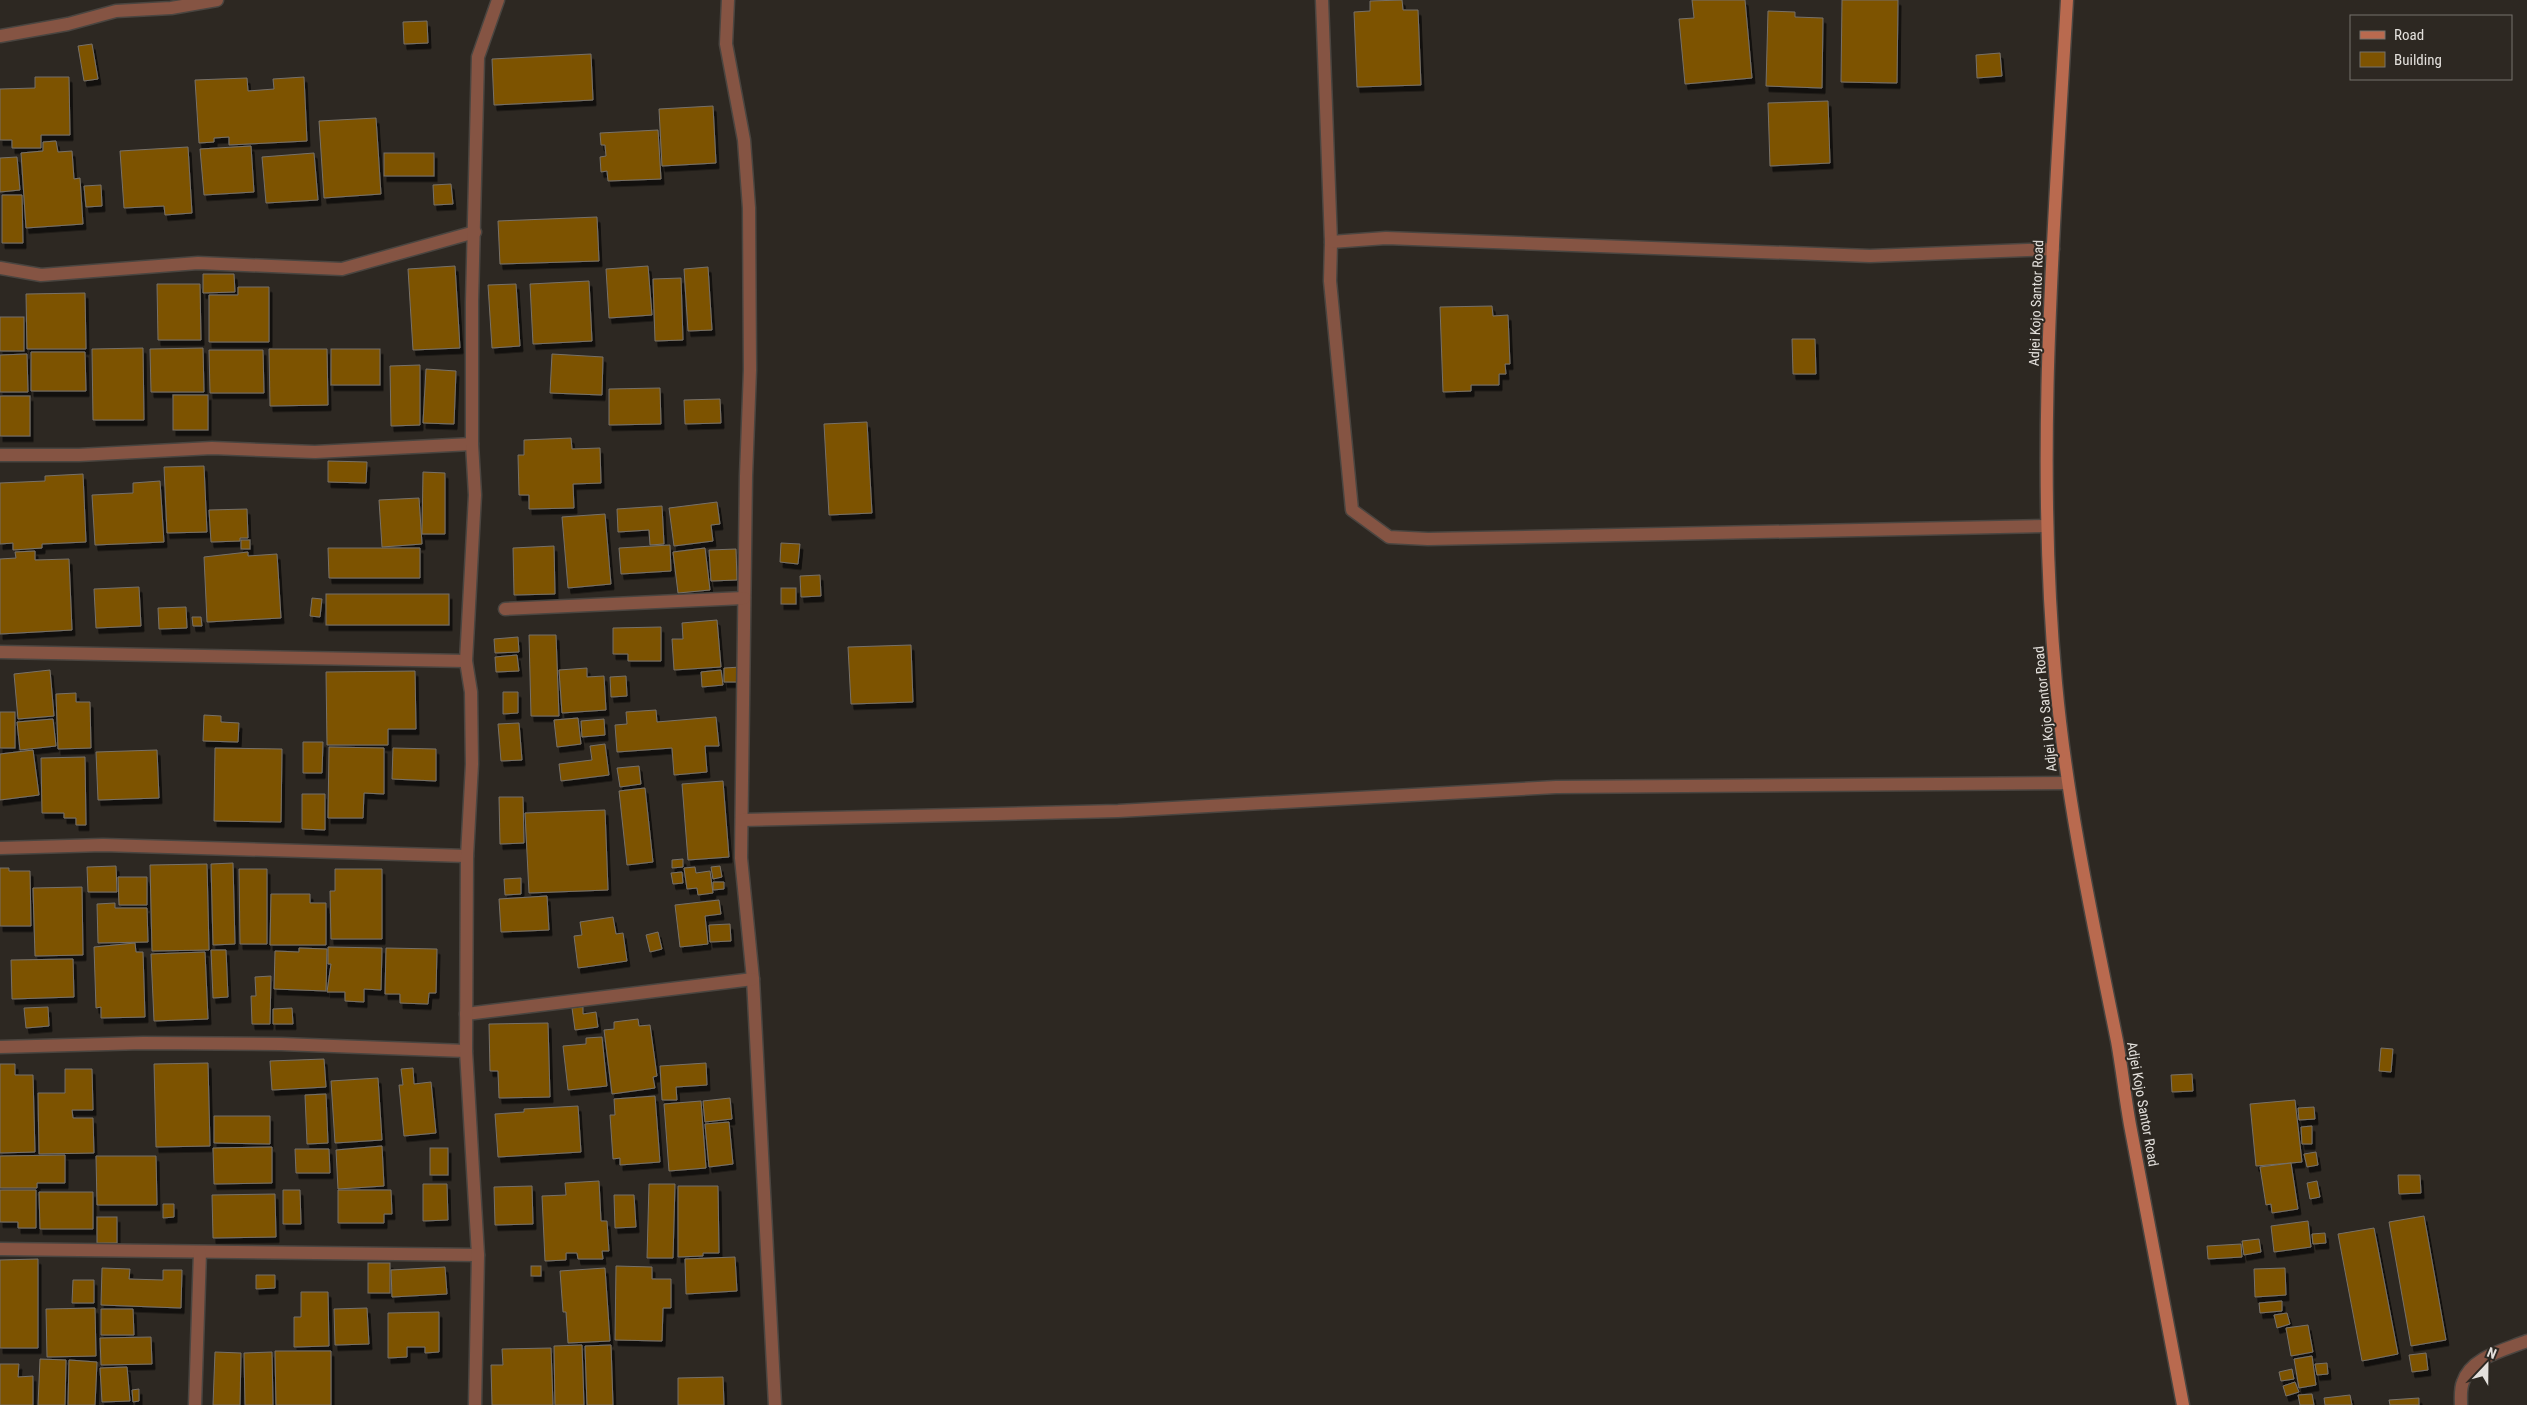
<svg xmlns="http://www.w3.org/2000/svg" width="2527" height="1405" font-family="'Roboto Condensed',sans-serif">
  <style>
    .building { fill: #7d5301; stroke: #777169; filter: url(#shadow) }
    .lines { fill: none; stroke-linecap: round; stroke-linejoin: round }
    .street-casing { stroke: #4a4540; stroke-width: 15 }
    .secondary-casing { stroke: #4a4540; stroke-width: 15 }
    .street { stroke: #855443; stroke-width: 12 }
    .secondary { stroke: #b96a4f; stroke-width: 12 }
    .labels { text-anchor: middle; dominant-baseline: central; stroke-width: 4; stroke-linejoin: round; paint-order: stroke }
    .street-label { font-size: 14px; fill: #e3e0dc; stroke: #2d2822 }
  </style>
  <defs>
    <filter id="shadow"><feDropShadow dx="3" dy="5.5" stdDeviation="0" flood-color="#0009"/></filter>
  </defs>
  <rect width="100%" height="100%" fill="#2d2822"/>
  <g class="building">
    <polygon points="1402,0 1403,10 1418,10 1421,85 1357,87 1354,12 1370,11 1370,1"/>
    <polygon points="1692,0 1745,0 1752,78 1685,84 1679,19 1694,18"/>
    <polygon points="1842,0 1898,0 1897,83 1841,82"/>
    <polygon points="1768,11 1795,12 1795,17 1823,18 1822,88 1766,86"/>
    <polygon points="427,21 428,43 404,44 403,22"/>
    <polygon points="92,44 98,79 84,81 78,46"/>
    <polygon points="2000,53 2002,76 1977,78 1976,55"/>
    <polygon points="591,54 593,100 494,105 492,59"/>
    <polygon points="35,77 69,77 70,135 41,135 41,148 12,148 12,140 0,140 0,89 35,88"/>
    <polygon points="304,77 307,141 229,145 229,137 214,138 214,142 199,143 195,80 247,78 248,91 274,89 273,79"/>
    <polygon points="1828,101 1830,163 1770,166 1768,103"/>
    <polygon points="713,106 716,163 662,166 659,109"/>
    <polygon points="376,118 381,194 324,198 319,121"/>
    <polygon points="658,130 661,179 608,181 607,171 601,172 600,157 606,156 605,145 601,145 600,133"/>
    <polygon points="56,141 58,152 72,151 74,179 80,178 83,224 26,228 21,153 43,151 43,142"/>
    <polygon points="251,146 254,192 204,195 200,149"/>
    <polygon points="188,147 192,213 165,215 164,206 124,208 120,151"/>
    <polygon points="314,153 318,200 266,203 262,157"/>
    <rect x="384" y="153" width="50" height="23"/>
    <polygon points="17,157 20,190 0,192 0,158"/>
    <polygon points="451,184 453,204 434,205 433,185"/>
    <polygon points="101,185 102,206 86,207 84,186"/>
    <polygon points="2,195 22,195 23,243 2,243"/>
    <polygon points="597,217 599,261 500,264 498,221"/>
    <polygon points="455,266 460,348 413,350 408,269"/>
    <polygon points="648,266 652,315 609,318 606,269"/>
    <polygon points="708,267 712,330 688,331 684,269"/>
    <polygon points="203,274 234,274 235,292 203,293"/>
    <polygon points="681,278 683,340 655,341 653,279"/>
    <polygon points="589,281 592,341 533,344 530,284"/>
    <polygon points="157,284 200,284 201,340 158,340"/>
    <polygon points="516,284 520,346 492,348 488,285"/>
    <polygon points="238,287 269,287 269,342 209,342 209,295 238,295"/>
    <polygon points="85,293 86,349 27,349 26,294"/>
    <polygon points="1492,306 1493,316 1508,315 1510,364 1505,364 1506,374 1499,374 1499,385 1471,385 1471,391 1443,392 1440,307"/>
    <rect x="0" y="317" width="24" height="34"/>
    <polygon points="1792,339 1815,339 1816,374 1793,374"/>
    <polygon points="143,348 144,420 93,420 92,349"/>
    <polygon points="203,348 204,392 151,392 150,349"/>
    <polygon points="269,349 327,349 328,405 270,406"/>
    <rect x="331" y="349" width="49" height="36"/>
    <polygon points="209,350 263,350 264,393 210,393"/>
    <polygon points="31,352 85,352 86,391 31,391"/>
    <polygon points="27,354 28,392 0,392 0,355"/>
    <polygon points="552,354 603,357 602,395 550,393"/>
    <polygon points="420,365 420,425 391,426 390,366"/>
    <polygon points="426,369 456,371 454,424 423,423"/>
    <polygon points="660,388 661,424 609,425 609,389"/>
    <rect x="173" y="395" width="35" height="35"/>
    <rect x="0" y="396" width="30" height="40"/>
    <polygon points="720,399 721,423 685,424 684,400"/>
    <polygon points="867,422 872,513 829,515 824,424"/>
    <polygon points="571,438 572,449 600,448 601,483 573,484 574,508 529,509 529,495 519,495 518,455 524,455 524,440"/>
    <polygon points="328,461 367,462 366,483 328,482"/>
    <polygon points="204,466 207,532 167,533 164,467"/>
    <polygon points="423,472 445,473 445,534 422,534"/>
    <polygon points="83,474 86,542 42,544 42,548 13,550 13,543 0,544 0,483 45,481 45,476"/>
    <polygon points="160,481 164,542 95,545 92,495 133,493 133,483"/>
    <polygon points="419,498 422,544 382,547 379,500"/>
    <polygon points="717,502 720,524 711,525 713,541 674,546 669,508"/>
    <polygon points="662,506 664,544 650,545 649,530 618,532 617,509"/>
    <polygon points="247,509 248,538 240,538 240,541 211,542 209,510"/>
    <polygon points="605,514 611,584 568,588 562,517"/>
    <rect x="241" y="540" width="9" height="9"/>
    <polygon points="781,543 800,544 798,564 780,562"/>
    <polygon points="670,545 671,571 621,574 619,548"/>
    <polygon points="554,546 555,594 514,595 513,548"/>
    <polygon points="328,548 420,548 420,578 329,578"/>
    <polygon points="705,548 710,590 678,593 673,552"/>
    <polygon points="736,549 737,580 711,581 709,550"/>
    <polygon points="35,551 35,560 69,559 72,630 0,634 0,559 16,558 15,552"/>
    <polygon points="248,552 248,556 277,554 281,618 207,622 204,557"/>
    <polygon points="820,575 821,596 801,597 800,576"/>
    <polygon points="139,587 141,626 96,628 94,589"/>
    <rect x="781" y="588" width="15" height="16"/>
    <rect x="326" y="594" width="123" height="31"/>
    <polygon points="312,598 322,599 320,617 310,616"/>
    <polygon points="186,607 187,628 159,629 158,608"/>
    <polygon points="192,617 201,617 202,626 193,626"/>
    <polygon points="717,620 721,667 674,670 672,639 683,639 682,623"/>
    <polygon points="661,627 661,661 628,661 628,654 613,654 613,628"/>
    <polygon points="529,635 556,635 559,716 531,716"/>
    <polygon points="518,637 519,652 495,653 494,639"/>
    <polygon points="911,645 913,702 851,704 848,647"/>
    <polygon points="517,655 519,671 496,672 495,657"/>
    <polygon points="741,667 741,682 724,682 724,668"/>
    <polygon points="587,668 587,677 604,676 606,710 562,713 559,670"/>
    <polygon points="50,670 54,716 18,719 14,674"/>
    <polygon points="721,670 723,685 702,687 701,672"/>
    <polygon points="415,671 416,729 388,729 388,745 327,745 326,672"/>
    <polygon points="626,676 627,696 611,697 610,677"/>
    <polygon points="503,692 518,692 518,713 503,714"/>
    <polygon points="76,693 76,702 90,702 91,748 58,749 56,694"/>
    <polygon points="656,710 657,722 716,717 719,746 705,746 707,772 674,775 672,748 617,752 615,725 627,724 626,712"/>
    <rect x="0" y="712" width="15" height="36"/>
    <polygon points="204,715 221,716 221,722 239,723 238,742 203,741"/>
    <polygon points="578,718 581,744 557,747 554,720"/>
    <polygon points="53,719 56,746 20,750 17,722"/>
    <polygon points="604,719 605,735 582,737 581,721"/>
    <polygon points="519,723 522,760 501,761 498,724"/>
    <polygon points="303,742 323,742 322,773 303,773"/>
    <polygon points="605,744 609,775 561,781 559,764 592,760 590,746"/>
    <polygon points="329,747 384,748 384,794 364,793 363,818 328,818"/>
    <polygon points="215,748 282,749 281,822 214,821"/>
    <polygon points="393,748 436,749 436,781 392,779"/>
    <polygon points="33,750 39,795 0,800 0,754"/>
    <polygon points="157,750 159,798 98,800 96,752"/>
    <polygon points="85,757 86,825 76,825 76,818 64,818 64,813 42,813 41,758"/>
    <polygon points="639,766 641,784 620,787 617,768"/>
    <polygon points="723,781 729,857 688,860 682,784"/>
    <polygon points="645,788 653,862 627,865 619,791"/>
    <polygon points="302,794 325,794 325,830 302,829"/>
    <polygon points="499,797 523,797 524,843 500,844"/>
    <polygon points="605,810 608,890 529,893 525,813"/>
    <polygon points="683,859 683,867 672,868 672,860"/>
    <polygon points="233,863 235,944 213,945 211,864"/>
    <polygon points="207,864 209,950 152,951 150,865"/>
    <polygon points="116,866 117,892 88,892 87,867"/>
    <polygon points="720,866 722,877 713,879 711,867"/>
    <polygon points="695,867 696,873 710,871 713,893 698,895 697,888 687,889 684,868"/>
    <polygon points="0,868 9,868 9,871 30,871 31,926 0,926"/>
    <polygon points="239,869 267,869 267,944 240,944"/>
    <polygon points="335,869 382,869 382,939 331,939 330,891 335,891"/>
    <polygon points="682,872 683,883 673,884 671,873"/>
    <polygon points="118,877 147,877 147,905 119,905"/>
    <polygon points="521,878 521,894 505,895 504,879"/>
    <polygon points="713,882 724,882 724,889 713,890"/>
    <polygon points="82,887 83,955 35,956 33,888"/>
    <polygon points="271,894 310,894 310,903 326,903 326,945 270,945"/>
    <polygon points="547,896 549,930 501,932 499,899"/>
    <polygon points="719,900 721,914 705,916 708,944 680,947 675,905"/>
    <polygon points="115,903 115,908 147,908 148,942 98,943 97,904"/>
    <polygon points="613,917 616,934 623,933 627,961 578,968 574,936 582,935 580,922"/>
    <polygon points="730,924 731,941 710,942 709,925"/>
    <polygon points="658,932 662,949 650,952 646,935"/>
    <polygon points="135,943 136,952 143,952 145,1017 101,1018 101,1007 96,1008 94,947"/>
    <polygon points="328,947 382,948 381,990 364,989 364,1002 345,1001 345,992 327,992 331,964 328,964"/>
    <polygon points="299,948 327,949 326,991 274,989 275,951 299,952"/>
    <polygon points="386,948 437,949 436,993 429,993 428,1004 400,1003 400,994 385,994"/>
    <polygon points="211,950 226,950 228,997 213,998"/>
    <polygon points="205,952 208,1019 154,1021 151,954"/>
    <polygon points="73,959 74,997 12,999 11,960"/>
    <polygon points="271,976 270,1024 252,1024 251,996 256,996 255,977"/>
    <polygon points="48,1007 49,1026 26,1028 24,1008"/>
    <polygon points="583,1007 583,1014 596,1012 598,1027 575,1030 572,1008"/>
    <polygon points="292,1008 293,1024 273,1024 273,1009"/>
    <polygon points="638,1019 639,1026 650,1025 657,1076 653,1077 655,1088 612,1094 604,1030 614,1029 614,1022"/>
    <polygon points="548,1023 550,1097 499,1098 498,1071 490,1071 489,1024"/>
    <polygon points="602,1037 607,1086 568,1090 563,1046 586,1044 586,1038"/>
    <polygon points="2381,1048 2393,1049 2391,1072 2379,1071"/>
    <polygon points="324,1059 326,1087 272,1090 270,1061"/>
    <polygon points="208,1063 210,1146 156,1147 154,1064"/>
    <polygon points="706,1063 707,1085 676,1087 677,1100 662,1100 660,1066"/>
    <polygon points="0,1064 15,1064 15,1075 33,1075 35,1152 0,1153"/>
    <polygon points="413,1068 414,1084 431,1082 436,1133 404,1136 399,1085 403,1085 401,1069"/>
    <polygon points="65,1069 92,1069 93,1110 72,1110 73,1118 93,1118 94,1153 39,1154 38,1093 65,1093"/>
    <polygon points="2192,1074 2193,1091 2172,1092 2171,1075"/>
    <polygon points="378,1078 382,1140 335,1143 331,1081"/>
    <polygon points="326,1094 328,1143 307,1144 305,1095"/>
    <polygon points="655,1096 660,1162 620,1165 620,1158 613,1159 610,1115 615,1115 614,1099"/>
    <polygon points="730,1098 732,1119 705,1122 703,1101"/>
    <polygon points="2295,1100 2302,1162 2256,1166 2250,1104"/>
    <polygon points="701,1101 706,1168 669,1171 664,1104"/>
    <polygon points="578,1106 581,1152 498,1157 495,1114 524,1112 524,1109"/>
    <polygon points="2314,1107 2315,1119 2299,1120 2298,1108"/>
    <polygon points="214,1116 270,1116 270,1144 214,1143"/>
    <polygon points="729,1122 733,1164 709,1167 705,1124"/>
    <polygon points="2312,1126 2312,1144 2302,1144 2301,1127"/>
    <polygon points="382,1146 384,1186 338,1189 336,1150"/>
    <polygon points="272,1147 272,1183 214,1184 213,1148"/>
    <rect x="430" y="1148" width="18" height="27"/>
    <polygon points="295,1149 329,1149 330,1173 296,1173"/>
    <polygon points="2316,1152 2318,1165 2307,1167 2304,1154"/>
    <polygon points="65,1155 65,1183 37,1183 37,1188 0,1188 0,1156"/>
    <polygon points="96,1156 156,1156 157,1205 97,1205"/>
    <polygon points="2291,1163 2298,1209 2272,1213 2271,1204 2266,1205 2260,1167"/>
    <polygon points="2398,1175 2420,1175 2421,1193 2399,1194"/>
    <polygon points="599,1181 601,1221 607,1221 609,1251 602,1251 603,1259 578,1259 577,1253 566,1253 566,1260 545,1261 542,1196 566,1195 565,1183"/>
    <polygon points="2317,1181 2320,1197 2310,1199 2307,1183"/>
    <polygon points="423,1184 447,1184 448,1220 423,1221"/>
    <polygon points="649,1184 675,1184 673,1258 647,1258"/>
    <polygon points="532,1186 533,1224 495,1225 494,1187"/>
    <polygon points="678,1186 718,1186 719,1253 703,1253 703,1256 678,1257"/>
    <polygon points="0,1190 36,1190 36,1228 18,1228 18,1222 0,1222"/>
    <polygon points="283,1190 300,1190 301,1224 283,1224"/>
    <polygon points="338,1190 391,1190 392,1214 384,1214 384,1223 338,1223"/>
    <polygon points="39,1192 93,1192 93,1229 40,1229"/>
    <polygon points="275,1194 276,1237 213,1238 212,1195"/>
    <polygon points="614,1195 634,1195 636,1227 615,1228"/>
    <polygon points="163,1204 174,1204 174,1217 163,1218"/>
    <polygon points="2424,1216 2446,1340 2411,1346 2389,1222"/>
    <rect x="97" y="1217" width="20" height="26"/>
    <polygon points="2308,1221 2311,1247 2274,1252 2271,1226"/>
    <polygon points="2374,1228 2398,1354 2362,1361 2338,1234"/>
    <polygon points="2325,1233 2326,1243 2313,1244 2312,1234"/>
    <polygon points="2259,1239 2261,1252 2244,1255 2242,1241"/>
    <polygon points="2241,1244 2242,1257 2208,1259 2207,1246"/>
    <polygon points="735,1257 737,1291 686,1294 685,1259"/>
    <polygon points="38,1259 38,1348 0,1348 0,1260"/>
    <rect x="368" y="1263" width="22" height="30"/>
    <rect x="531" y="1266" width="10" height="10"/>
    <polygon points="616,1266 652,1267 652,1279 671,1279 671,1308 663,1308 662,1341 615,1340"/>
    <polygon points="445,1267 447,1294 392,1297 391,1270"/>
    <polygon points="102,1268 130,1269 129,1279 163,1280 163,1270 182,1270 181,1308 101,1305"/>
    <polygon points="605,1268 610,1341 568,1343 566,1312 563,1312 560,1271"/>
    <polygon points="2285,1268 2286,1295 2255,1297 2254,1269"/>
    <polygon points="256,1275 275,1275 275,1288 256,1289"/>
    <polygon points="73,1280 94,1280 94,1303 72,1303"/>
    <polygon points="301,1292 328,1292 329,1346 294,1347 294,1317 301,1317"/>
    <polygon points="2282,1301 2282,1311 2260,1313 2259,1303"/>
    <polygon points="95,1308 96,1356 47,1357 46,1309"/>
    <polygon points="367,1308 369,1344 335,1345 334,1309"/>
    <polygon points="101,1309 133,1309 134,1335 101,1335"/>
    <polygon points="439,1312 439,1352 425,1353 425,1347 407,1347 407,1357 388,1358 388,1313"/>
    <polygon points="2287,1313 2290,1324 2277,1328 2274,1315"/>
    <polygon points="2308,1325 2313,1352 2291,1356 2286,1328"/>
    <polygon points="151,1337 152,1364 101,1365 100,1338"/>
    <polygon points="582,1345 584,1405 555,1405 554,1346"/>
    <polygon points="611,1345 613,1405 587,1405 585,1346"/>
    <polygon points="551,1348 553,1405 492,1405 491,1365 503,1365 502,1349"/>
    <polygon points="275,1351 331,1351 331,1405 276,1405"/>
    <polygon points="215,1352 241,1353 240,1405 213,1405"/>
    <polygon points="272,1352 273,1405 245,1405 244,1353"/>
    <polygon points="2426,1353 2428,1370 2412,1372 2409,1355"/>
    <polygon points="2312,1356 2316,1385 2299,1388 2294,1359"/>
    <polygon points="40,1359 66,1360 65,1405 38,1405"/>
    <polygon points="69,1360 97,1362 95,1405 68,1405"/>
    <polygon points="2327,1363 2328,1374 2317,1375 2315,1364"/>
    <polygon points="0,1364 19,1364 18,1377 33,1376 33,1405 0,1405"/>
    <polygon points="127,1367 130,1401 102,1402 100,1368"/>
    <polygon points="2292,1369 2294,1379 2281,1381 2279,1372"/>
    <polygon points="723,1377 724,1405 678,1405 678,1378"/>
    <polygon points="2295,1382 2299,1392 2286,1396 2283,1386"/>
    <polygon points="139,1389 139,1401 133,1402 132,1390"/>
    <polygon points="2312,1394 2314,1405 2300,1405 2298,1395"/>
    <polygon points="2350,1395 2352,1405 2325,1405 2324,1398"/>
    <polygon points="2419,1398 2419,1405 2390,1405 2389,1400"/>
  </g>
  <g class="lines">
    <g class="street-casing">
      <g id="street">
        <polyline points="728,0 726,44 744,140 749,208 750,370 746,476 741,858 753,979 775,1405"/>
        <polyline points="1322,0 1331,242 1330,281 1352,510 1389,537 1428,539 2046,526"/>
        <polyline points="0,36 68,24 116,11 171,8 217,0"/>
        <polyline points="1331,242 1386,238 1870,256 2053,249"/>
        <polyline points="0,268 41,275 198,263 342,269 475,232"/>
        <polyline points="0,455 79,455 212,448 315,452 472,444"/>
        <polyline points="505,609 744,598"/>
        <polyline points="0,652 466,661"/>
        <polyline points="742,820 1118,811 1556,787 2068,783"/>
        <polyline points="0,848 103,845 467,856"/>
        <polyline points="466,1014 753,979"/>
        <polyline points="0,1047 143,1043 281,1044 466,1051"/>
        <polyline points="0,1249 478,1255"/>
        <polyline points="195,1405 200,1252"/>
        <polyline points="475,1405 478,1255 466,1051 467,856 472,764 471,692 466,661 475,495 472,444 472,302 478,57 498,0"/>
        <path d="M2461 1405C2461 1398 2460 1389 2463 1382 2471 1357 2505 1350 2527 1341"/>
      </g>
    </g>
    <g class="secondary-casing">
      <path id="secondary" d="M2067 0C2054 227 2035 455 2056 683 2067 804 2093 922 2117 1041 2122 1069 2125 1097 2130 1125 2147 1218 2166 1312 2183 1405"/>
    </g>
    <use href="#street" class="street"/>
    <use href="#secondary" class="secondary"/>
  </g>
  <g class="labels">
    <g class="street-label">
      <text transform="translate(2036 303) rotate(-88)">Adjei Kojo Santor Road</text>
      <text transform="translate(2045 709) rotate(-96)">Adjei Kojo Santor Road</text>
      <text transform="translate(2143 1104) rotate(80)">Adjei Kojo Santor Road</text>
    </g>
  </g>
  <rect x="2350" y="15" width="162" height="65" fill="#2d2822" stroke="#76726c"/>
  <rect x="2360" y="31" width="25" height="8" fill="#b96a4f" stroke="#76726c"/>
  <text x="2394" y="40" font-size="15" fill="#e3e0dc">Road</text>
  <rect x="2360" y="52" width="25" height="15" fill="#7d5301" stroke="#76726c"/>
  <text x="2394" y="65" font-size="15" fill="#e3e0dc">Building</text>
  <g transform="translate(2487 1365) rotate(22)" stroke="#2d2822" stroke-width="4" paint-order="stroke">
  <path d="M0-4L9 19L0 12L-9 19Z" fill="#e3e0dc"/>
  <text y="-8" font-size="14" font-weight="bold" text-anchor="middle" fill="#e3e0dc">N</text>
  </g>
</svg>
